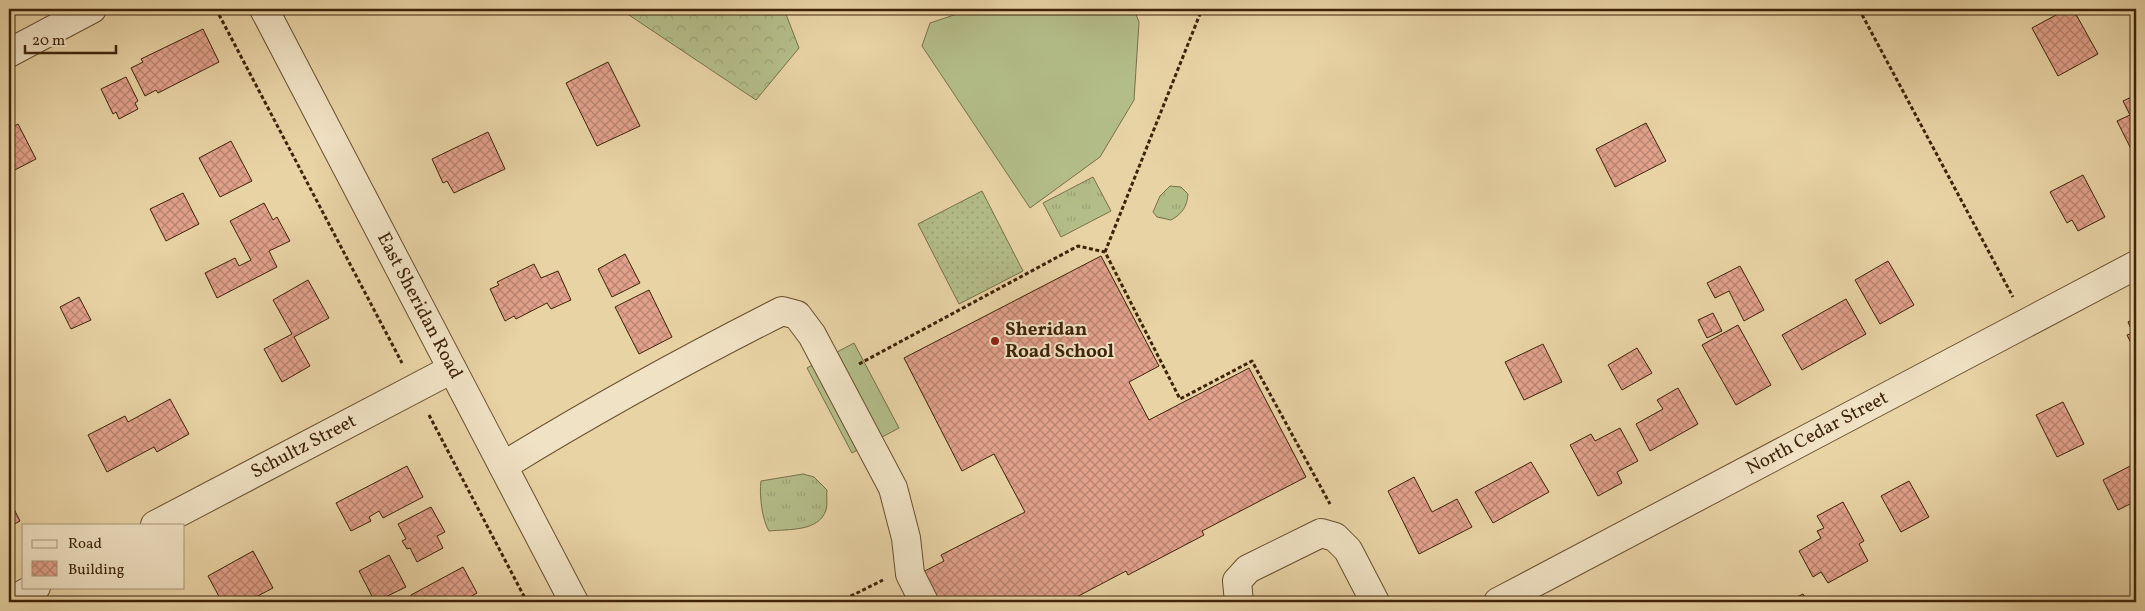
<svg xmlns="http://www.w3.org/2000/svg" width="2145" height="611" font-family="Vollkorn,serif">
  <style>
    .grass { fill: url(#grass-tufts); stroke: #797048 }
    .forest { fill: url(#forest-crowns); stroke: #797048 }
    .garden { fill: url(#garden-dots); stroke: #797048 }
    .pitch { fill: #b3bd88; stroke: #797048 }
    .building { fill: url(#building-cross-hatch); stroke: #3f2308 }
    .lines { fill: none; stroke-linecap: round; stroke-linejoin: round }
    .minor-casing { stroke: #694f2f; stroke-width: 30 }
    .path { stroke: #3f2308; stroke-width: 3; stroke-dasharray: 4 2.5; stroke-linecap: butt }
    .minor { stroke: #f0e2c4; stroke-width: 28 }
    .poi-dot { fill: #8f2418; stroke: #f0e2c4; stroke-width: 2 }
    .labels { text-anchor: middle; dominant-baseline: central; stroke-width: 4; stroke-linejoin: round; paint-order: stroke }
    .street-label { font-size: 19px; fill: #3f2308; stroke: #f0e2c4 }
    .poi-label { font-size: 19px; font-weight: bold; fill: #3f2308; stroke: #f0e2c4; text-anchor: start }
  </style>
  <defs>
    <pattern id="grass-tufts" width="24" height="20" patternUnits="userSpaceOnUse" patternTransform="scale(1.25)"><rect width="24" height="20" fill="#b3bd88"/><path d="M3 7l-1-3M5 7V3M7 7l1-3M15 17l-1-3M17 17v-4M19 17l1-3" fill="none" stroke="#9ba274"/></pattern>
    <pattern id="forest-crowns" width="20" height="18" patternUnits="userSpaceOnUse" patternTransform="scale(1.25)"><rect width="20" height="18" fill="#b3bd88"/><path d="M2 6a3 3 0 1 1 6 0M12 15a3 3 0 1 1 6 0" fill="none" stroke="#9ba274"/></pattern>
    <pattern id="garden-dots" width="8" height="8" patternUnits="userSpaceOnUse" patternTransform="scale(1.25)"><rect width="8" height="8" fill="#b3bd88"/><path d="M2 2h.1M6 6h.1" fill="none" stroke="#9ba274" stroke-width="1.8" stroke-linecap="round"/></pattern>
    <pattern id="building-cross-hatch" width="8" height="8" patternUnits="userSpaceOnUse" patternTransform="scale(1.25)"><rect width="8" height="8" fill="#e1a18b"/><path d="M0 0l8 8M0 8l8-8" fill="none" stroke="#b88370"/></pattern>
  </defs>
  <rect width="100%" height="100%" fill="#e8d3a5"/>
  <filter id="stains"><feTurbulence type="fractalNoise" baseFrequency=".004" numOctaves="4"/><feColorMatrix values="0 0 0 0 .2 0 0 0 0 .09 0 0 0 0 .02 0 0 0 .5 -.17"/></filter>
  <radialGradient id="worn" r=".72"><stop offset=".6" stop-color="#630" stop-opacity="0"/><stop offset="1" stop-color="#630" stop-opacity=".3"/></radialGradient>
  <g class="grass">
    <polygon points="1093,177 1111,211 1061,237 1043,203"/>
    <path d="M1170 186 1181 187 1188 194C1187 207 1182 214 1171 220L1157 217 1153 212 1160 196Z"/>
    <path d="M803 474 814 477 827 490C826 496 828 504 826 510 819 532 788 529 769 531 762 520 759 494 761 481Z"/>
  </g>
  <polygon class="forest" points="620,9 784,9 799,48 756,100"/>
  <polygon class="garden" points="982,191 1023,271 959,304 918,224"/>
  <g class="pitch">
    <polygon points="972,9 1134,9 1139,22 1134,100 1100,157 1030,208 922,46 930,23"/>
    <polygon points="854,343 899,428 852,453 807,368"/>
  </g>
  <g class="building">
    <polygon points="2067,9 2073,9 2098,54 2058,76 2032,28"/>
    <polygon points="203,29 219,62 158,93 156,90 145,96 131,68 143,62 141,59"/>
    <polygon points="608,62 640,126 597,146 566,83"/>
    <polygon points="126,77 138,101 135,103 138,109 119,119 116,112 113,114 101,89"/>
    <polygon points="2136,95 2136,159 2117,121 2130,115 2123,101"/>
    <polygon points="1646,123 1666,161 1615,187 1596,149"/>
    <polygon points="18,124 36,159 9,173 9,129"/>
    <polygon points="488,132 505,169 454,193 447,181 443,183 432,159"/>
    <polygon points="231,141 252,181 220,197 199,158"/>
    <polygon points="2083,175 2105,217 2078,231 2072,220 2067,223 2050,192"/>
    <polygon points="183,193 199,224 166,241 150,209"/>
    <polygon points="264,203 273,220 277,217 290,241 269,251 277,267 217,298 205,273 235,258 239,266 251,260 230,221"/>
    <polygon points="625,254 640,283 612,297 598,269"/>
    <polygon points="1101,256 1159,366 1129,382 1149,420 1249,368 1306,477 1202,531 1204,535 1128,575 1126,571 1067,602 936,602 921,573 944,561 941,555 1025,512 994,454 962,471 904,358"/>
    <polygon points="1888,261 1914,305 1880,324 1855,280"/>
    <polygon points="534,264 541,278 558,271 571,300 551,309 547,303 516,319 514,316 505,321 490,289 499,285 497,282"/>
    <polygon points="1740,266 1764,310 1744,321 1729,291 1715,298 1707,283"/>
    <polygon points="308,280 329,318 294,337 310,366 282,382 264,349 292,334 273,300"/>
    <polygon points="649,290 672,337 639,354 615,307"/>
    <polygon points="79,297 91,320 71,329 60,307"/>
    <polygon points="1846,299 1866,334 1802,370 1782,335"/>
    <polygon points="1713,313 1722,331 1707,338 1698,320"/>
    <polygon points="2136,318 2136,353 2127,335 2133,333 2128,322"/>
    <polygon points="1738,325 1771,385 1736,405 1702,345"/>
    <polygon points="1543,344 1562,382 1524,400 1505,362"/>
    <polygon points="1637,348 1652,373 1622,390 1608,365"/>
    <polygon points="1678,388 1698,424 1650,451 1636,424 1663,409 1657,400"/>
    <polygon points="170,399 189,434 157,452 154,447 107,472 88,435 125,416 128,422"/>
    <polygon points="2063,402 2084,444 2057,457 2036,415"/>
    <polygon points="1620,428 1638,461 1617,472 1622,483 1598,496 1570,445 1591,434 1595,441"/>
    <polygon points="1531,462 1549,492 1493,523 1475,492"/>
    <polygon points="2136,463 2136,501 2118,510 2103,480"/>
    <polygon points="407,466 423,497 383,518 379,511 369,517 371,521 351,531 336,503"/>
    <polygon points="1414,477 1432,512 1457,499 1472,527 1419,554 1388,491"/>
    <polygon points="1909,481 1929,517 1901,532 1881,496"/>
    <polygon points="9,499 20,521 9,527"/>
    <polygon points="1843,502 1864,541 1859,544 1868,561 1828,583 1821,572 1813,577 1799,551 1821,538 1817,531 1824,528 1817,516"/>
    <polygon points="431,507 445,532 437,536 443,548 417,562 410,548 407,549 402,541 406,539 398,524"/>
    <polygon points="253,551 273,588 246,602 222,602 208,576"/>
    <polygon points="389,555 406,587 375,602 359,571"/>
    <polygon points="463,567 477,593 470,597 472,602 414,602 411,595"/>
    <polygon points="1803,594 1808,602 1787,602"/>
  </g>
  <g class="lines">
    <g class="minor-casing">
      <g id="minor">
        <path id="s1" d="M264 9 574 602"/>
        <polyline points="9,53 92,9"/>
        <path d="M503 466C594 410 687 359 782 311L797 315 812 335 893 488 906 538 910 574 924 602"/>
        <path id="s2" d="M155 525 452 369"/>
        <polyline points="9,602 36,587"/>
        <polyline points="1239,602 1237,581 1248,569 1321,533 1335,537 1348,550 1375,602"/>
        <path id="s3" d="M1498 602 2136 265"/>
      </g>
    </g>
    <g class="path">
      <polyline points="216,9 402,363"/>
      <polyline points="1859,9 2013,297"/>
      <polyline points="1105,252 1202,9"/>
      <polyline points="859,364 1078,246 1105,252 1180,399 1252,361 1330,504"/>
      <polyline points="429,415 527,602"/>
      <polyline points="839,602 883,580"/>
    </g>
    <use href="#minor" class="minor"/>
  </g>
  <circle class="poi-dot" cx="995" cy="341" r="5"/>
  <g class="labels">
    <g class="street-label">
      <text stroke="none"><textPath href="#s1" startOffset="335">East Sheridan Road</textPath></text>
      <text stroke="none"><textPath href="#s3" startOffset="361">North Cedar Street</textPath></text>
      <text stroke="none"><textPath href="#s2" startOffset="168">Schultz Street</textPath></text>
    </g>
    <g class="poi-label">
      <text x="1005" y="330">Sheridan<tspan x="1005" dy="22">Road School</tspan></text>
    </g>
  </g>
  <rect width="2145" height="611" fill="none" stroke="#e8d3a5" stroke-width="30"/>
  <rect x="10" y="10" width="2125" height="591" fill="none" stroke="#3f2308" stroke-width="2.5"/>
  <rect x="15" y="15" width="2115" height="581" fill="none" stroke="#3f2308"/>
  <rect x="22" y="524" width="162" height="65" fill="#f0e2c4" stroke="#a99679"/>
  <rect x="32" y="540" width="25" height="8" fill="#f0e2c4" stroke="#a99679"/>
  <text x="68" y="548" font-size="15" fill="#3f2308">Road</text>
  <rect x="32" y="561" width="25" height="15" fill="url(#building-cross-hatch)" stroke="#a99679"/>
  <text x="68" y="574" font-size="15" fill="#3f2308">Building</text>
  <path d="M25 45v8h91v-8" fill="none" stroke="#3f2308" stroke-width="2.5"/>
  <text x="32" y="45" font-size="15" fill="#3f2308" stroke="#f0e2c4" stroke-width="4" paint-order="stroke">20 m</text>
  <rect width="100%" height="100%" filter="url(#stains)"/>
  <rect width="100%" height="100%" fill="url(#worn)"/>
</svg>
